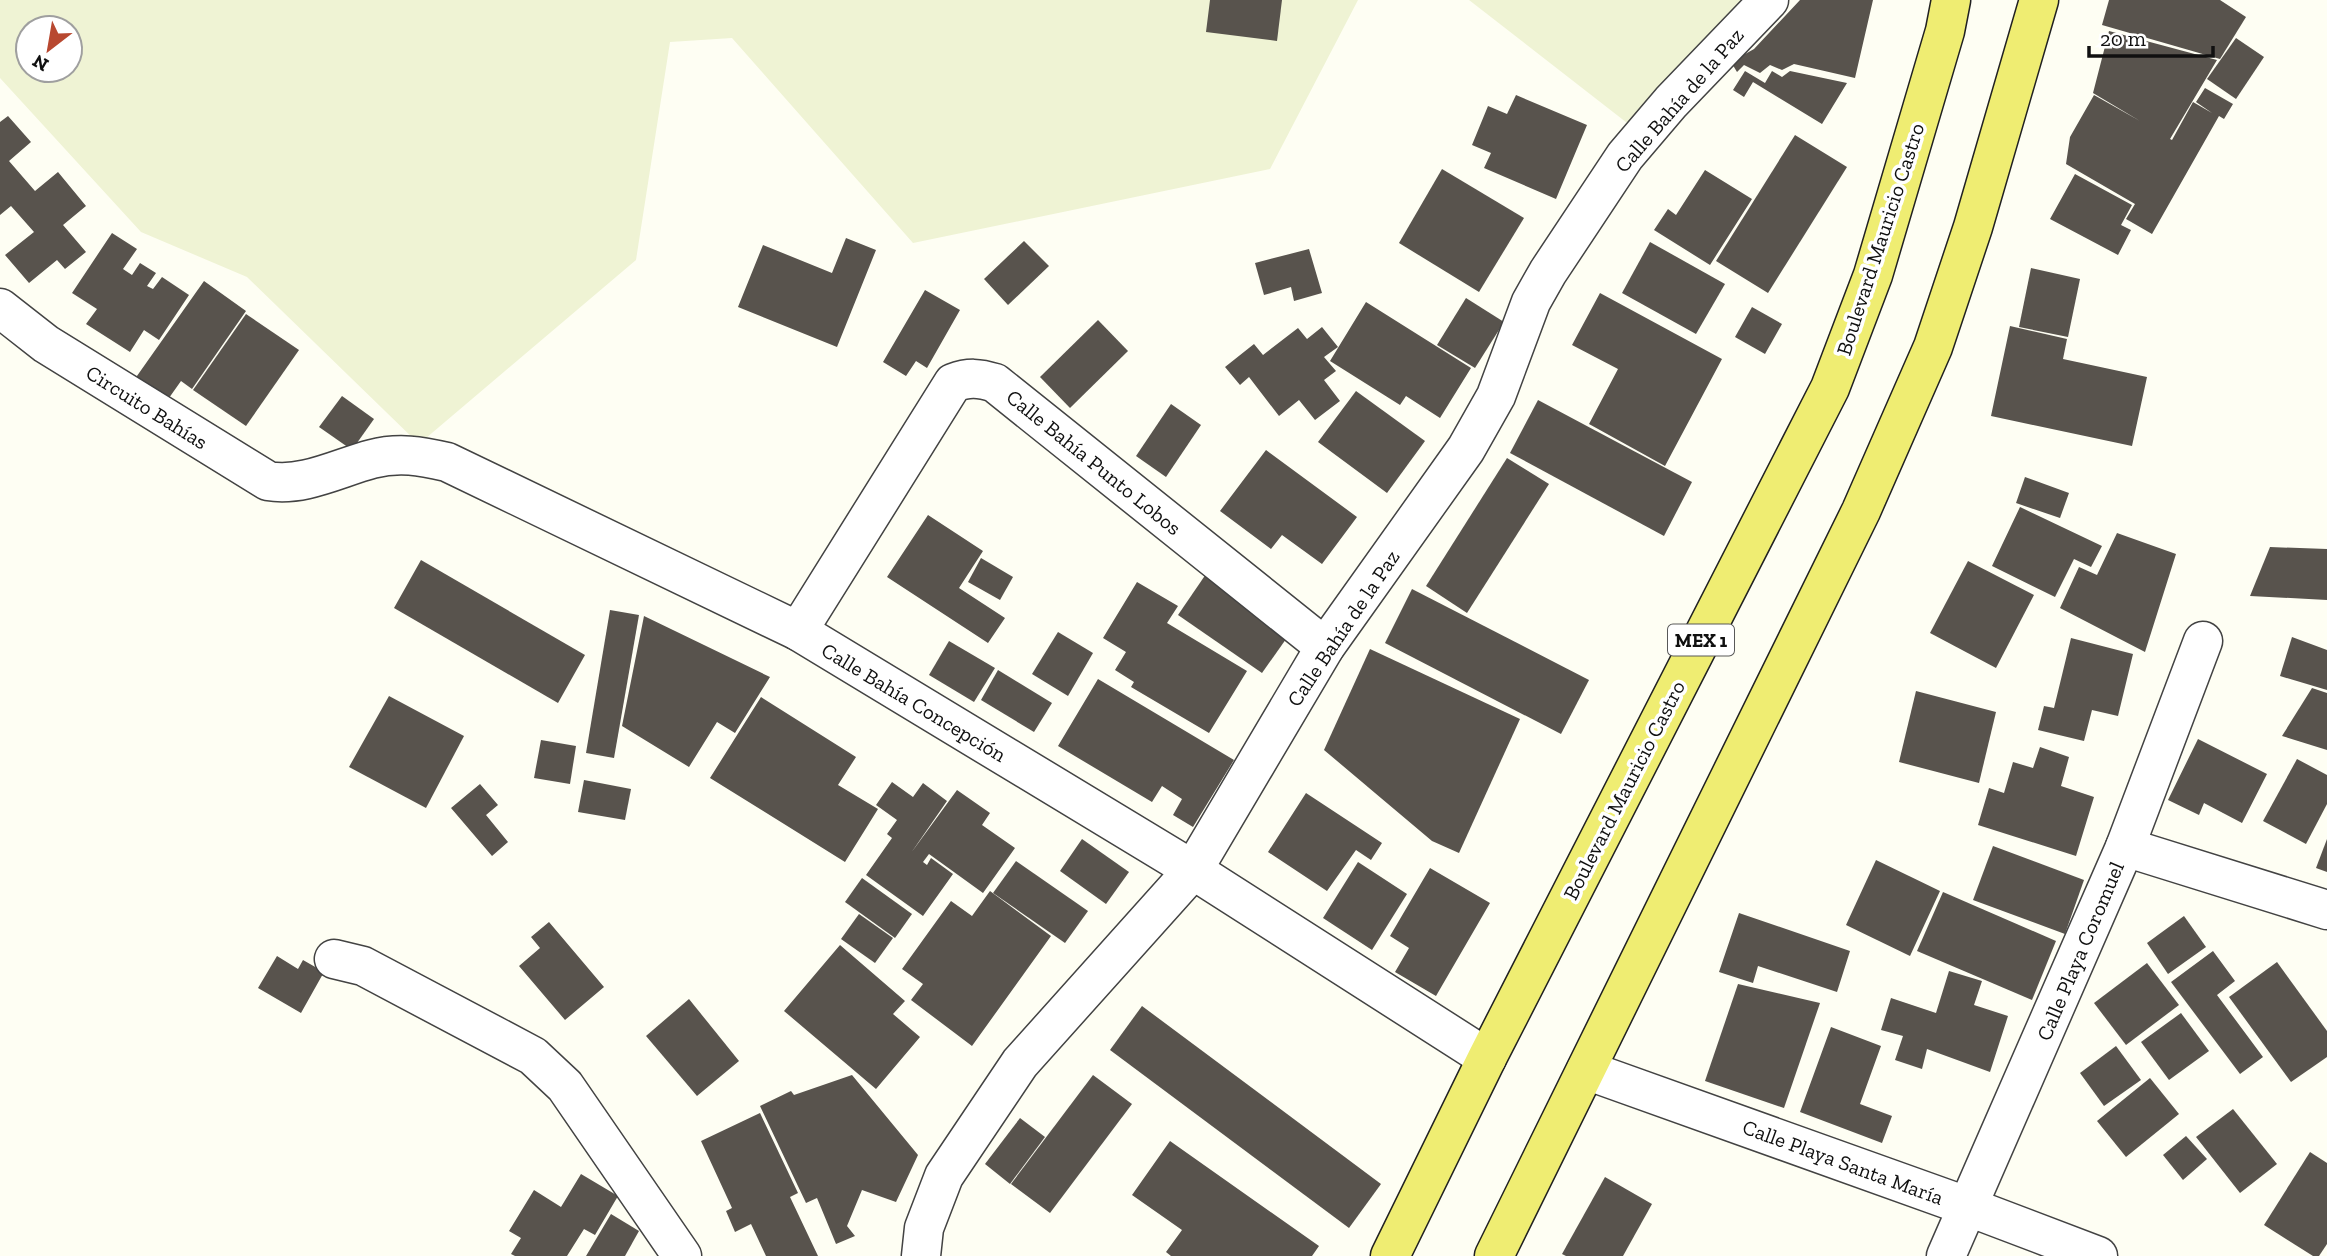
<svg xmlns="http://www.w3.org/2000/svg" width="2327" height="1256" font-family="'Zilla Slab',serif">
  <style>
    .farmland { fill: #eff3d4; fill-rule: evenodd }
    .building { fill: #58534d }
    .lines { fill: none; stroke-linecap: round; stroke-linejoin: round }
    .minor-casing { stroke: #434343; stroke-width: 41 }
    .primary-casing { stroke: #212121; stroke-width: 41 }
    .minor { stroke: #fff; stroke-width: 38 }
    .primary { stroke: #efed72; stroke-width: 38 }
    .labels { text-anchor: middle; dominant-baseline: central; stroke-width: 7; stroke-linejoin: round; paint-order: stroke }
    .shield { fill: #fff; stroke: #585858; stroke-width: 2 }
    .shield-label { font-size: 19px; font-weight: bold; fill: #101010 }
    .street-label { font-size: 21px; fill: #101010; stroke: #fff }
  </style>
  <rect width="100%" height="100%" fill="#fefef3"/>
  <g class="farmland">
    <path d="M0 0H1358L1270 169 913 243 732 38 670 42 636 260 419 444 247 277 141 232 0 78ZM28 28H70V70H28Z"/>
    <polygon points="1469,0 1774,0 1658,147"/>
  </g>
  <g class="building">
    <polygon points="1210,0 1282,0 1277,41 1206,32"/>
    <polygon points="1800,0 1873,0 1855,78 1794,64 1782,70 1770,65 1760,73 1744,65 1737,72 1731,62 1754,49"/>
    <polygon points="2109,0 2220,0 2246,17 2220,59 2102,25"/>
    <polygon points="2109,31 2217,60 2170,139 2172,140 2193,102 2212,113 2196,102 2205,88 2233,104 2224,119 2219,116 2152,234 2126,219 2135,204 2066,164 2070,137 2094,95 2140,121 2093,93"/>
    <polygon points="2236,38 2264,57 2236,99 2207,79"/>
    <polygon points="1745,71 1765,83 1772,71 1782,77 1790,71 1847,83 1822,124 1753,82 1744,97 1733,90"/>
    <polygon points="1516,95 1587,125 1556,199 1484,168 1491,153 1472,145 1488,106 1507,114"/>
    <polygon points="8,116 31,142 9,161 35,191 58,172 86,206 63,225 86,252 65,269 57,260 29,283 5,255 34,232 11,206 0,215 0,122"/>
    <polygon points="1795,135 1847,167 1768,293 1716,261"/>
    <polygon points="1442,169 1524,218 1479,292 1399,243"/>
    <polygon points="1705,170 1752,199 1710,265 1654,230 1668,209 1676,215"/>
    <polygon points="2075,174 2132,205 2121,225 2131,230 2118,255 2050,219"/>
    <polygon points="112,233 137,249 123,269 132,275 140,263 156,273 147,286 153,289 162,277 189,295 159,340 144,330 130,352 86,324 97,309 72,293"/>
    <polygon points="846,238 876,250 837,347 738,307 763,245 832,273"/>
    <polygon points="1024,241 1049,266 1008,305 984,279"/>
    <polygon points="1650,242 1725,284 1696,334 1622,293"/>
    <polygon points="1309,249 1322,293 1294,301 1291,287 1264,295 1255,263"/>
    <polygon points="2031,268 2080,279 2068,337 2019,327"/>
    <polygon points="204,281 246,311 192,389 181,381 164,405 132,383"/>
    <polygon points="925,290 960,310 927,368 916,361 906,376 883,362"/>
    <polygon points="1600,293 1722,359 1665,466 1589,424 1618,369 1572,345"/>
    <polygon points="1466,298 1504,322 1475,368 1437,345"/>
    <polygon points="1366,302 1471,368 1440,418 1406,396 1400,405 1330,361"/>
    <polygon points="1752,307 1782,324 1765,354 1735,337"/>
    <polygon points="246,314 299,350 246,426 193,390"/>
    <polygon points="1098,320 1128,351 1070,408 1040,377"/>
    <polygon points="2010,326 2067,339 2063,359 2147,377 2132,446 1991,416"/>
    <polygon points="1322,327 1338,347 1324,357 1336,371 1324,380 1340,401 1315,420 1299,400 1279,416 1249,377 1240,385 1225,367 1254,344 1263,355 1298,328 1307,339"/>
    <polygon points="1356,391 1425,441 1387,493 1318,442"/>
    <polygon points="342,396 374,419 352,450 319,427"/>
    <polygon points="1538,400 1692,482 1664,536 1510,453"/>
    <polygon points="1171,404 1201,425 1166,477 1136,456"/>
    <polygon points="1266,450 1357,517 1322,564 1282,535 1271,549 1220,511"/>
    <polygon points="1507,458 1549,484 1467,613 1426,586"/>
    <polygon points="2025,477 2069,493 2060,518 2016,503"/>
    <polygon points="2020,507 2102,546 2091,567 2074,559 2055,597 1992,566"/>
    <polygon points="928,515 983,551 959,588 1005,618 988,643 887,577"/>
    <polygon points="2117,533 2176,554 2145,652 2060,608 2079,567 2097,575"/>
    <polygon points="2270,547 2327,549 2327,600 2250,596"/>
    <polygon points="981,558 1013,577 1000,600 968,582"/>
    <polygon points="421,560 585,655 558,703 394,608"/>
    <polygon points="1968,561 2034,595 1996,668 1930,633"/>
    <polygon points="1206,574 1291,632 1262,673 1178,615"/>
    <polygon points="1137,582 1178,606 1167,623 1247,671 1209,733 1131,687 1134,682 1115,670 1126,652 1103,638"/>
    <polygon points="1412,589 1589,680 1561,734 1385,643"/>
    <polygon points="610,610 639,615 614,758 586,753"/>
    <polygon points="644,616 770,677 735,733 717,722 689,767 622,726"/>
    <polygon points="1058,632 1093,653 1068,696 1032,674"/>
    <polygon points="2292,637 2327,650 2327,690 2280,676"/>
    <polygon points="2071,638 2133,654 2118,716 2092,710 2084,741 2038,730 2044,706 2054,708"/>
    <polygon points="949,641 995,668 974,702 929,675"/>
    <polygon points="1370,649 1520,719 1459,853 1432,841 1324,750"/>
    <polygon points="998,670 1052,703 1034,732 981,700"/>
    <polygon points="1098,679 1234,760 1193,827 1173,815 1182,799 1162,786 1152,802 1058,746"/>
    <polygon points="2312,688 2327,693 2327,750 2282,736"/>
    <polygon points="1916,691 1996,712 1979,783 1899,762"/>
    <polygon points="389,696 464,736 426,808 349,767"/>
    <polygon points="761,697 856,757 838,785 878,809 845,862 710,778"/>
    <polygon points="2198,739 2267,774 2242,823 2204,803 2199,815 2168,800"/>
    <polygon points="541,740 576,746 570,784 534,778"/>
    <polygon points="2040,747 2069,757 2061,786 2094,797 2076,856 1978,825 1989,788 2004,793 2013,762 2033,768"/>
    <polygon points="2297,759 2327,775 2327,804 2306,844 2263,821"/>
    <polygon points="584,780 631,789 625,820 578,812"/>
    <polygon points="892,782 913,797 923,783 947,801 911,853 957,790 990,813 982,825 1015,848 983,893 929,854 923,862 927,865 931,858 953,874 923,916 866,875 892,838 887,834 897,820 876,805"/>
    <polygon points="480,784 498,805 486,815 508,842 492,856 451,808"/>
    <polygon points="1306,793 1382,843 1371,860 1356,850 1327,891 1268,852"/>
    <polygon points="1082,839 1129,872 1106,904 1060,871"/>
    <polygon points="2327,839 2327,872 2316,868"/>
    <polygon points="1993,846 2084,880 2065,934 1973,900"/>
    <polygon points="1876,860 1940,891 1910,956 1846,925"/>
    <polygon points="1016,861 1088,911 1065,943 993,893"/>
    <polygon points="1358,862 1407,894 1372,950 1323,918"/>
    <polygon points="1430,868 1490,903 1436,996 1395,972 1409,948 1390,936"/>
    <polygon points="862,878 912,914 895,938 845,902"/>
    <polygon points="990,891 1051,936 972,1046 911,1000 923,984 902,969 951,901 972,916"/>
    <polygon points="1943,892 2056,941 2032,1000 1917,951"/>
    <polygon points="1739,913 1850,951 1837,992 1758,966 1753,983 1719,972"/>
    <polygon points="859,914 893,938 875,963 841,939"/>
    <polygon points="2184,916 2206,947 2168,974 2147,943"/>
    <polygon points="549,922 604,987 565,1020 519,966 540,948 531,937"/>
    <polygon points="840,945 905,1001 893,1014 920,1037 876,1089 784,1011"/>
    <polygon points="2213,951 2235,981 2217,995 2263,1057 2240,1074 2171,982"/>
    <polygon points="277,956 298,969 303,960 324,972 301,1013 258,988"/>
    <polygon points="2277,962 2327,1031 2327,1057 2291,1082 2229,997"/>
    <polygon points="2147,963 2179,1005 2126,1045 2094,1003"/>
    <polygon points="1949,971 1982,981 1974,1005 2008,1016 1990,1072 1927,1049 1922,1069 1895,1060 1903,1036 1881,1030 1891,998 1936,1013"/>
    <polygon points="1738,984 1820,1003 1784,1108 1705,1081"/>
    <polygon points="689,999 739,1061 697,1096 646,1036"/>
    <polygon points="1142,1006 1381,1184 1349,1228 1110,1050"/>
    <polygon points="2181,1013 2209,1051 2169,1080 2141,1042"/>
    <polygon points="1831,1027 1881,1046 1860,1104 1892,1116 1882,1143 1800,1112"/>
    <polygon points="2116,1046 2141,1080 2104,1106 2080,1073"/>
    <polygon points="852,1075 918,1155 896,1202 862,1190 847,1226 855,1236 836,1244 817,1198 806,1203 760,1106 791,1091 794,1095"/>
    <polygon points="1093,1075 1132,1104 1050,1213 1011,1184"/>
    <polygon points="2150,1078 2179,1114 2126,1157 2097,1121"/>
    <polygon points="2233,1109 2277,1164 2240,1193 2196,1137"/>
    <polygon points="760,1113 798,1193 790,1197 818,1256 766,1256 751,1224 735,1232 726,1211 732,1208 701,1141"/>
    <polygon points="1020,1118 1045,1137 1010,1184 985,1164"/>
    <polygon points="2186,1136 2207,1159 2183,1180 2163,1155"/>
    <polygon points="1170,1141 1319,1246 1312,1256 1171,1256 1166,1252 1182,1230 1132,1195"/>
    <polygon points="2310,1152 2327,1163 2327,1244 2319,1256 2313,1256 2264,1225"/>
    <polygon points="581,1174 618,1196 595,1235 584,1229 567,1256 515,1256 511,1254 521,1238 509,1231 534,1190 561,1207"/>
    <polygon points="1605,1177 1652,1204 1623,1256 1566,1256 1562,1254"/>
    <polygon points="611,1214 639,1231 625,1256 586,1256"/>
  </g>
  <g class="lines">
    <g class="minor-casing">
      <g id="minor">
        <path d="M0 308 46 344 268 481C304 487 338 468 372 459 399 452 421 456 447 462L798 631 1193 870 1487 1058"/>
        <path d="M798 631 953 383C969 377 979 378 995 383L1325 647"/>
        <polyline points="2125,847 2327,910"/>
        <polyline points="334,959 363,966 533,1056 565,1086 682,1256"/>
        <polyline points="1586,1070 1969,1207 2098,1256"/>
        <polyline points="921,1256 924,1228 944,1176 1020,1063 1193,870 1325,647 1466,449 1496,396 1531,302 1548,272 1625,156 1671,102 1769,0"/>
        <polyline points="1946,1256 2125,847 2203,641"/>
      </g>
    </g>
    <g class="primary-casing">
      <g id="primary">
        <polyline points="1390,1256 1487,1058 1830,388 1873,275 1945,31 1951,0"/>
        <polyline points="1494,1256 1861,511 1933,347 1973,227 2039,0"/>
      </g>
    </g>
    <use href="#minor" class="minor"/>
    <use href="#primary" class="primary"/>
  </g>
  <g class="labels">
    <rect class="shield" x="1668" y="624.5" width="66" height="31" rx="5"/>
    <g class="shield-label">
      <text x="1701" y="640">MEX 1</text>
    </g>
    <g class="street-label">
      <text transform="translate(1679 100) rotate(-49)">Calle Bahía de la Paz</text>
      <text transform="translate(1880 239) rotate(-72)">Boulevard Mauricio Castro</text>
      <text transform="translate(147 407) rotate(32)">Circuito Bahías</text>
      <text transform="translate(1094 462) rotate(39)">Calle Bahía Punto Lobos</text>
      <text transform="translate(1343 628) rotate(-56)">Calle Bahía de la Paz</text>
      <text transform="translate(914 702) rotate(31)">Calle Bahía Concepción</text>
      <text transform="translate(1624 790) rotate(-63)">Boulevard Mauricio Castro</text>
      <text transform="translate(2080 951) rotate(-67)">Calle Playa Coromuel</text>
      <text transform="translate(1843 1162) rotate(20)">Calle Playa Santa María</text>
    </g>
  </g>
  <g transform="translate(49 49) rotate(211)"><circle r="33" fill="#ffffff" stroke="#9f9f9f" stroke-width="2"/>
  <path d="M0-5L12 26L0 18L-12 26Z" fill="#b84830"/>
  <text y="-10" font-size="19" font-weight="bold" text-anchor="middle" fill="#101010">N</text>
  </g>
  <path d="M2089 46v10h124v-10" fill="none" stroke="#101010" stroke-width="3.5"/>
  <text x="2100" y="46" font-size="21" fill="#101010" stroke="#ffffff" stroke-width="5" paint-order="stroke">20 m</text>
</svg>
